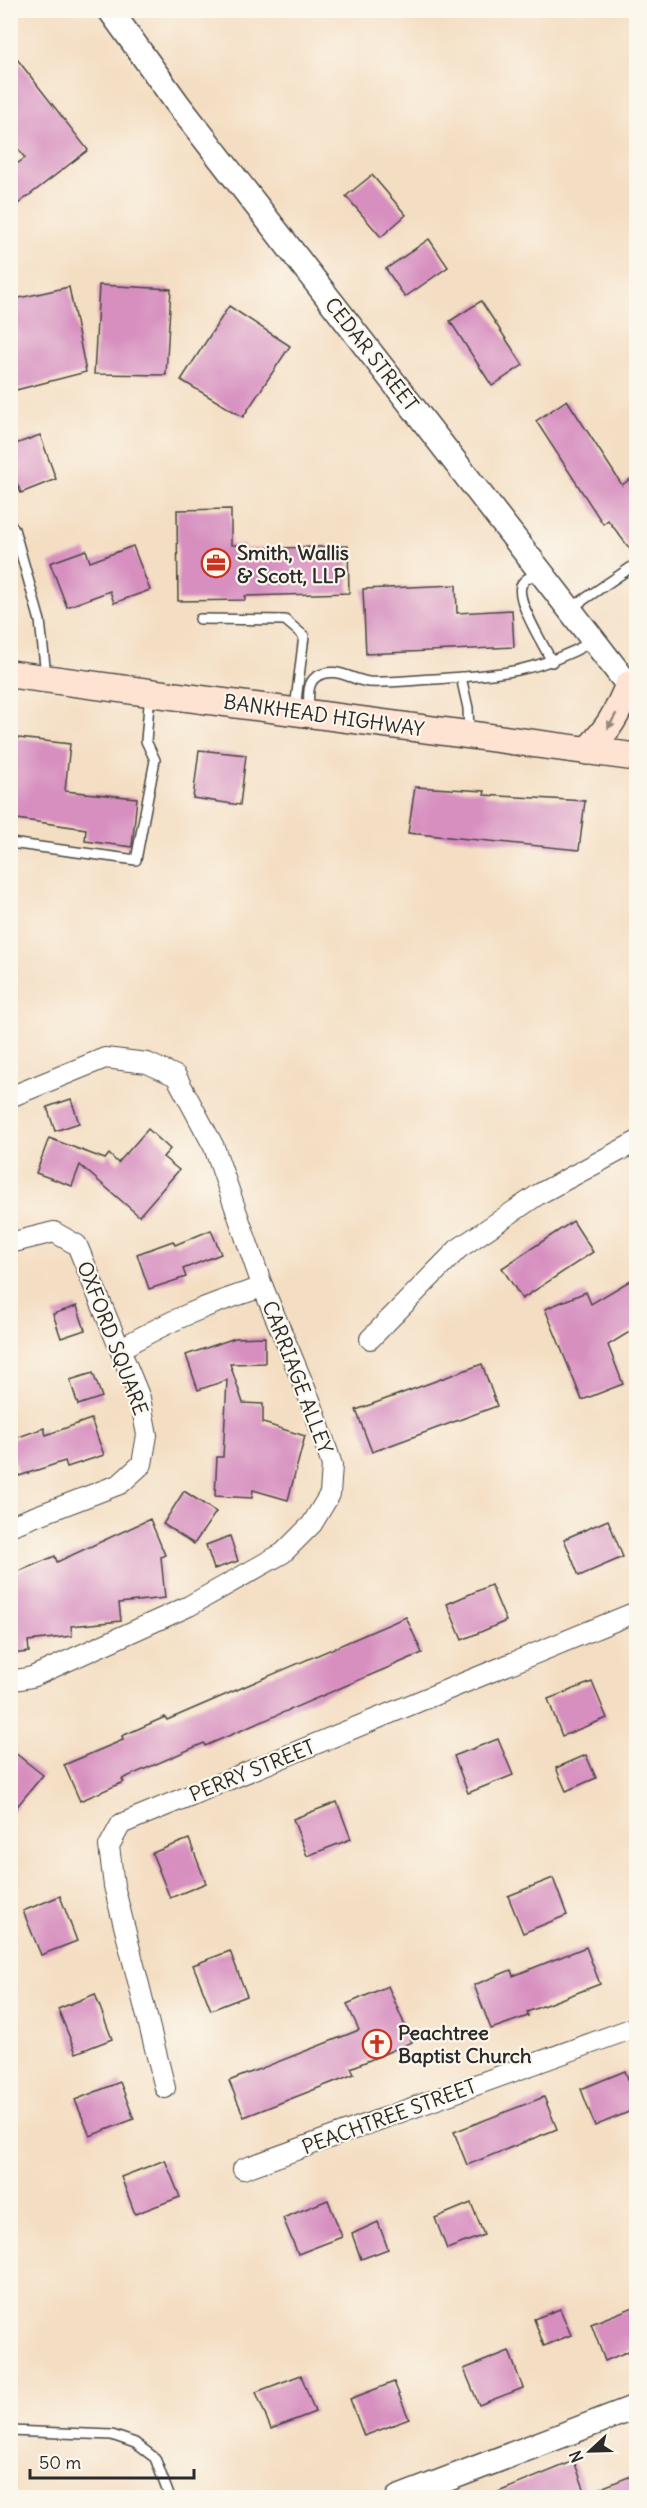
<svg xmlns="http://www.w3.org/2000/svg" width="647" height="2508" font-family="Delius,sans-serif">
  <style>
    .building { fill: #d78fc0 }
    .lines { fill: none; stroke-linecap: round; stroke-linejoin: round }
    .service-casing { stroke: #494642; stroke-width: 12 }
    .minor-casing { stroke: #494642; stroke-width: 22 }
    .tertiary-casing { stroke: #494642; stroke-width: 27 }
    .secondary-casing { stroke: #494642; stroke-width: 30 }
    .service { stroke: #fff; stroke-width: 9 }
    .minor { stroke: #fff; stroke-width: 20 }
    .tertiary { stroke: #fff; stroke-width: 24 }
    .secondary { stroke: #fee3d2; stroke-width: 27 }
    .oneway { fill: #94877e }
    .labels { text-anchor: middle; dominant-baseline: central; stroke-width: 4.5; stroke-linejoin: round; paint-order: stroke }
    .street-label { font-size: 20px; fill: #2b2b2b; stroke: #fbf7ec }
    .poi-label { font-size: 20px; font-weight: bold; fill: #2b2b2b; stroke: #fbf7ec; text-anchor: start }
  </style>
  <rect width="100%" height="100%" fill="#fbf7ec"/>
  <filter id="ink" filterUnits="userSpaceOnUse"><feTurbulence type="fractalNoise" baseFrequency=".0167" numOctaves="2"/><feDisplacementMap in="SourceGraphic" scale="12" xChannelSelector="R" yChannelSelector="G"/><feConvolveMatrix kernelMatrix="1 2 1 2 8 2 1 2 1" color-interpolation-filters="sRGB"/></filter>
  <filter id="wash" filterUnits="userSpaceOnUse"><feTurbulence type="fractalNoise" baseFrequency=".008" numOctaves="4" result="noise"/><feDisplacementMap in="SourceGraphic" scale="24" xChannelSelector="R" yChannelSelector="G"/><feGaussianBlur stdDeviation="1.35" result="paint"/><feColorMatrix in="noise" values="0 0 0 0 0 0 0 0 0 0 0 0 0 0 0 0 0 1.4 0 .05"/><feComposite in="paint" operator="in"/></filter>
  <g filter="url(#wash)">
    <rect width="100%" height="100%" fill="#f4dec3"/>
    <g id="blocks">
      <g class="building">
        <polygon points="10,50 88,150 10,210 10,169 25,158 10,138 10,121 18,115 10,106"/>
        <polygon points="372,175 406,215 381,237 346,196"/>
        <polygon points="429,239 448,267 405,297 386,269"/>
        <polygon points="99,285 171,289 166,375 94,374"/>
        <polygon points="69,287 86,372 16,390 10,363 10,300"/>
        <polygon points="481,301 523,365 492,386 450,321"/>
        <polygon points="229,306 290,346 243,417 181,380"/>
        <polygon points="567,400 622,485 636,475 636,557 608,520 603,524 536,421"/>
        <polygon points="40,435 56,479 21,493 10,466 10,446"/>
        <polygon points="231,509 231,545 244,545 244,549 348,546 349,593 245,596 245,600 178,601 177,510"/>
        <polygon points="133,546 150,590 114,603 110,591 67,607 50,563 86,550 90,562"/>
        <polygon points="456,585 457,613 512,610 514,647 366,654 363,589"/>
        <polygon points="10,737 70,744 65,791 137,798 132,847 85,841 86,829 10,818"/>
        <polygon points="199,750 246,755 240,805 193,798"/>
        <polygon points="415,787 485,791 484,795 585,801 579,850 408,833"/>
        <polygon points="71,1099 79,1123 55,1131 47,1107"/>
        <polygon points="148,1129 170,1149 163,1157 179,1170 139,1216 80,1165 72,1186 36,1173 49,1138 105,1159 109,1154 118,1163"/>
        <polygon points="573,1221 593,1252 522,1299 502,1268"/>
        <polygon points="211,1230 221,1254 183,1269 186,1277 149,1289 137,1254 173,1241 175,1245"/>
        <polygon points="636,1277 636,1328 608,1345 623,1384 582,1400 545,1309 586,1292 591,1304"/>
        <polygon points="77,1306 85,1330 61,1338 53,1314"/>
        <polygon points="265,1337 265,1363 230,1364 243,1403 263,1404 263,1423 305,1436 288,1500 253,1490 252,1498 215,1496 217,1457 223,1457 227,1380 198,1390 186,1355 235,1338"/>
        <polygon points="482,1364 497,1406 372,1452 356,1410"/>
        <polygon points="93,1373 102,1397 78,1405 70,1380"/>
        <polygon points="91,1419 104,1455 67,1467 65,1461 19,1476 10,1450 10,1440 44,1428 46,1435"/>
        <polygon points="184,1491 216,1512 194,1544 163,1524"/>
        <polygon points="150,1519 165,1555 161,1557 165,1598 119,1603 121,1621 71,1626 72,1636 28,1641 29,1652 10,1654 10,1575 55,1556 57,1562"/>
        <polygon points="608,1520 623,1557 579,1576 564,1539"/>
        <polygon points="230,1536 238,1561 214,1569 206,1545"/>
        <polygon points="491,1585 506,1621 462,1640 447,1604"/>
        <polygon points="406,1617 422,1653 205,1746 204,1743 122,1779 124,1782 80,1801 64,1765 123,1740 122,1736 165,1717 167,1720"/>
        <polygon points="592,1682 607,1718 562,1736 548,1699"/>
        <polygon points="498,1739 513,1775 468,1793 454,1756"/>
        <polygon points="10,1749 43,1775 10,1815"/>
        <polygon points="586,1755 596,1778 566,1791 556,1768"/>
        <polygon points="337,1802 351,1839 307,1856 293,1819"/>
        <polygon points="189,1839 206,1883 170,1898 152,1853"/>
        <polygon points="553,1878 567,1915 523,1933 508,1896"/>
        <polygon points="60,1896 77,1941 41,1955 23,1911"/>
        <polygon points="586,1947 600,1984 527,2012 528,2016 491,2029 474,1985 511,1970 513,1976"/>
        <polygon points="230,1951 247,1996 211,2010 193,1965"/>
        <polygon points="388,1986 412,2042 351,2068 354,2074 244,2117 229,2081 359,2030 347,2004"/>
        <polygon points="95,1994 112,2039 76,2053 58,2009"/>
        <polygon points="625,2071 636,2100 636,2109 595,2126 581,2089"/>
        <polygon points="120,2082 134,2119 90,2136 75,2100"/>
        <polygon points="544,2097 557,2129 467,2165 454,2132"/>
        <polygon points="165,2160 180,2197 135,2214 121,2177"/>
        <polygon points="328,2200 342,2237 298,2254 283,2218"/>
        <polygon points="471,2203 484,2235 447,2249 435,2218"/>
        <polygon points="378,2222 388,2249 361,2259 352,2234"/>
        <polygon points="636,2306 636,2348 605,2361 591,2324"/>
        <polygon points="560,2309 571,2335 544,2346 534,2319"/>
        <polygon points="509,2351 523,2388 479,2405 464,2369"/>
        <polygon points="301,2375 315,2412 271,2429 256,2392"/>
        <polygon points="394,2382 409,2419 364,2436 350,2399"/>
        <polygon points="574,2461 586,2494 636,2474 636,2498 484,2498"/>
      </g>
    </g>
  </g>
  <g filter="url(#ink)">
    <use href="#blocks" fill-opacity="0" stroke="#494642" stroke-width="1.5"/>
    <g class="lines">
      <g class="service-casing">
        <g id="service">
          <polyline points="10,523 14,529 40,621 46,675"/>
          <path d="M540 574C532 576 524 578 521 586 516 602 545 647 552 662"/>
          <polyline points="570,609 636,564"/>
          <polyline points="200,619 285,620 304,636 295,709"/>
          <polyline points="461,677 468,708 469,732"/>
          <path d="M309 711C309 700 306 684 316 677 335 665 351 680 369 682 390 683 412 680 434 679 495 675 538 673 593 641"/>
          <polyline points="10,843 136,860 155,760 146,741 150,693"/>
          <polyline points="10,2431 112,2435 135,2443 155,2458 170,2498"/>
        </g>
      </g>
      <g class="minor-casing">
        <g id="minor">
          <polyline points="10,1097 105,1058 147,1063 176,1076 214,1147 262,1285 312,1405 332,1465 330,1494 312,1524 283,1553 189,1606 32,1677 10,1681"/>
          <polyline points="10,1243 54,1232 77,1245 140,1398 147,1435 142,1464 120,1484 10,1526"/>
          <polyline points="370,1339 458,1249 539,1194 636,1142"/>
          <path d="M120 1349C170 1320 208 1304 263 1287"/>
          <polyline points="165,2088 114,1886 109,1846 121,1824 636,1612"/>
          <polyline points="243,2169 636,2027"/>
        </g>
      </g>
      <g class="tertiary-casing">
        <g id="tertiary">
          <polyline points="110,10 177,103 636,695"/>
          <polyline points="398,2498 636,2407"/>
        </g>
      </g>
      <g class="secondary-casing">
        <g id="secondary">
          <polyline points="10,674 636,757"/>
          <path d="M587 751C609 729 617 714 629 685"/>
        </g>
      </g>
      <use href="#service" class="service"/>
      <use href="#minor" class="minor"/>
      <use href="#tertiary" class="tertiary"/>
      <use href="#secondary" class="secondary"/>
    </g>
    <defs><path id="oneway-solid" d="M-6-.8H1V-3.2L6.5 0L1 3.2V.8H-6Z" transform="scale(1.5)"/></defs>
    <use class="oneway" href="#oneway-solid" transform="translate(612 721) rotate(119)"/>
  </g>
  <defs>
    <g id="office-ring" transform="scale(1.5)"><circle r="9.5" fill="#fbf7ec" stroke="#c8321e" stroke-width="1.5"/><path d="M-6-3h4V-5.5h4V-3h4V5H-6ZM-1-4.5V-3h2v-1.5ZM-6 0V1H6V0Z" fill="#c8321e"/></g>
    <g id="church-ring" transform="scale(1.5)"><circle r="9.5" fill="#fbf7ec" stroke="#c8321e" stroke-width="1.5"/><path d="M-1.2-6h2.4v3.5h3.3v2.4h-3.3V6h-2.4V-.1h-3.3v-2.4h3.3Z" fill="#c8321e"/></g>
  </defs>
  <g fill-rule="evenodd">
    <use href="#office-ring" x="216" y="563"/>
    <use href="#church-ring" x="377" y="2044"/>
  </g>
  <g class="labels">
    <g class="street-label">
      <text transform="translate(372 354) rotate(52)">CEDAR STREET</text>
      <text transform="translate(324 715) rotate(8)">BANKHEAD HIGHWAY</text>
      <text transform="translate(113 1338) rotate(69)">OXFORD SQUARE</text>
      <text transform="translate(298 1377) rotate(69)">CARRIAGE ALLEY</text>
      <text transform="translate(252 1770) rotate(-22)">PERRY STREET</text>
      <text transform="translate(389 2116) rotate(-20)">PEACHTREE STREET</text>
    </g>
    <g class="poi-label">
      <text x="237" y="552">Smith, Wallis<tspan x="237" dy="23">&amp; Scott, LLP</tspan></text>
      <text x="398" y="2032">Peachtree<tspan x="398" dy="23">Baptist Church</tspan></text>
    </g>
  </g>
  <rect width="647" height="2508" fill="none" stroke="#fbf7ec" stroke-width="36"/>
  <g transform="translate(590 2451) rotate(248)" stroke="#fbf7ec" stroke-width="4.5" paint-order="stroke">
  <path d="M0-4.5L10 22L0 15L-10 22Z" fill="#2b2b2b"/>
  <text y="-9" font-size="16" font-weight="bold" text-anchor="middle" fill="#2b2b2b">N</text>
  </g>
  <path d="M30 2469v9h164v-9" fill="none" stroke="#2b2b2b" stroke-width="3"/>
  <text x="39" y="2469" font-size="18" fill="#2b2b2b" stroke="#fbf7ec" stroke-width="4.5" paint-order="stroke">50 m</text>
</svg>
